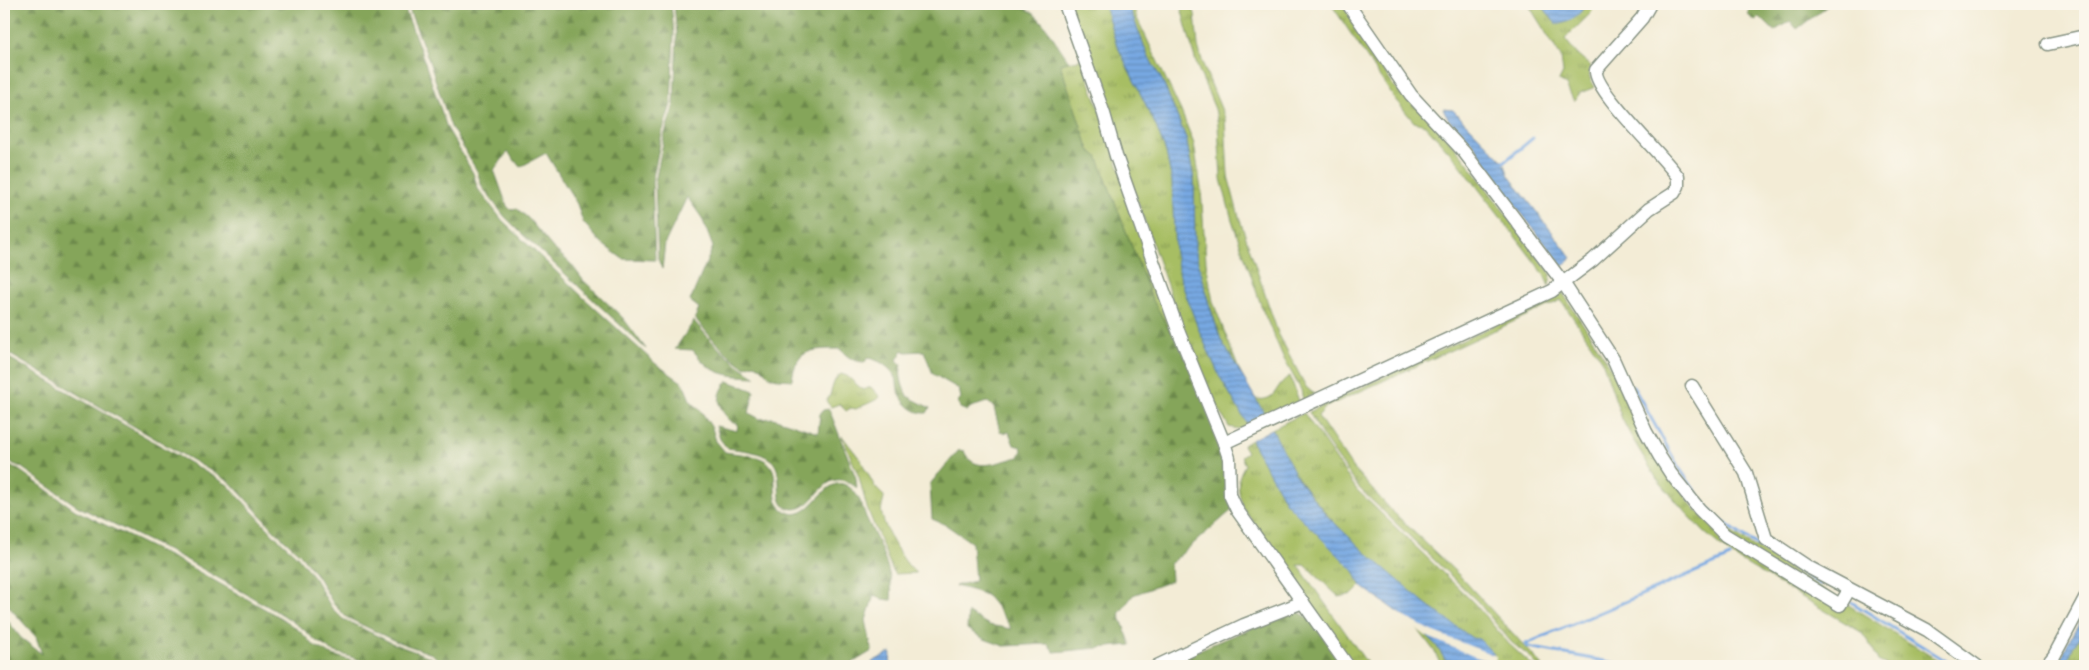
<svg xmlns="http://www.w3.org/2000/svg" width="2089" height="670" font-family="Mynerve,sans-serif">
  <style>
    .grass { fill: url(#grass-tufts); stroke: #637e4c }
    .forest { fill: url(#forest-firs); stroke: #527147 }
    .wetland { fill: url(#wetland-marsh); stroke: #637e4c }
    .water { fill: url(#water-rules); stroke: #4b728b }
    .pier { fill: #f3ecd6 }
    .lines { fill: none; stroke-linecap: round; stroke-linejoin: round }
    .stream { stroke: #77a8e2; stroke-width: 3 }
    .minor-casing { stroke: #899485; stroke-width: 15 }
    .minor { stroke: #fff; stroke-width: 12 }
  </style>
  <defs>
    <pattern id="grass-tufts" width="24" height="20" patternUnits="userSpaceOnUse" patternTransform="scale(1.25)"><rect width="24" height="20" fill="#a7be64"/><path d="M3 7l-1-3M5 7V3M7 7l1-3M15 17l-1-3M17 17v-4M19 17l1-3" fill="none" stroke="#879c53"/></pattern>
    <pattern id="forest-firs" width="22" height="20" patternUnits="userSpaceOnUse" patternTransform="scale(1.25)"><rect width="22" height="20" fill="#85a55a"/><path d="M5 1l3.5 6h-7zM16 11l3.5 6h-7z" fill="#6c884b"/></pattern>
    <pattern id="wetland-marsh" width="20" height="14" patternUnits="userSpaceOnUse" patternTransform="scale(1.25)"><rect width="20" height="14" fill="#a7be64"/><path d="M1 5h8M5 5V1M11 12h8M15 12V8" fill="none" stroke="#879c53"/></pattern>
    <pattern id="water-rules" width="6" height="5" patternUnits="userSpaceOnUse" patternTransform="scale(1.25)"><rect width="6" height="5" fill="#77a8e2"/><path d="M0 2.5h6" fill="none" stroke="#618ab8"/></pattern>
  </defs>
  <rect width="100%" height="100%" fill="#fbf7ec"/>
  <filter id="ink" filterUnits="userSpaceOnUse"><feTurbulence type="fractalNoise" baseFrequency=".02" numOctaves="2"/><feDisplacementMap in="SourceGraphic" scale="10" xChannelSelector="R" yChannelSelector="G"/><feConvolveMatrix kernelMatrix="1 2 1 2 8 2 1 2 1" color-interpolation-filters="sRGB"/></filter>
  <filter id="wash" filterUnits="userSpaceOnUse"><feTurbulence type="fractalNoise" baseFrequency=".0096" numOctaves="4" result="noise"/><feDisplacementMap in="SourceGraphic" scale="20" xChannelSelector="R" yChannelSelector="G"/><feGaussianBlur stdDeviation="1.12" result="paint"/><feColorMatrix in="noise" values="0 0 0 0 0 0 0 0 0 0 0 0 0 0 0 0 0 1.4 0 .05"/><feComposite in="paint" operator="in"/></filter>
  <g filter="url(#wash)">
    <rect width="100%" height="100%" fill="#f3ecd6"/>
    <g class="grass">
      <polygon points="1069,4 1104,4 1116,43 1156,126 1166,152 1172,181 1175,253 1181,281 1198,328 1219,375 1249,427 1238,429 1229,427 1200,373 1175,308"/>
      <polygon points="1180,4 1191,4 1195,14 1198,46 1204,67 1225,118 1228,176 1239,217 1278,333 1306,387 1314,394 1303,400 1301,390 1284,359 1263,311 1232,220 1221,179 1218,125 1215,109 1197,66"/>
      <polygon points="1331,4 1342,4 1393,85 1433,122 1461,154 1551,274 1549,286 1543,273 1458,162 1425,125 1414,122 1394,98"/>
      <path d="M1528 4H1541L1552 19 1584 8 1586 4H1595L1591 13 1565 39 1577 54 1591 66C1587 74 1590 79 1595 87L1580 93 1574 101 1566 85 1559 81 1563 73 1561 57Z"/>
      <polygon points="1082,59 1176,335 1170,331 1152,299 1097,156 1089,150 1060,64"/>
      <polygon points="1563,293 1612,369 1627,406 1636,424 1695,510 1947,666 1887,665 1878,661 1873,649 1861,632 1734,557 1704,532 1682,508 1657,479 1632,438 1622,419 1602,360 1561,300 1326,407 1318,416 1352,467 1392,511 1460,576 1543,666 1538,666 1530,657 1511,642 1477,601 1359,488 1323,437 1309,412"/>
      <path d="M841 374 847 376 863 390 871 387 880 397C876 401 861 406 856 409L851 408 846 411 839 404 831 407 826 401C834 393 830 381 841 374Z"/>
      <path d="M1290 376 1299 401 1296 405 1267 418 1255 399C1279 402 1273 385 1290 376Z"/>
      <path d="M1304 413 1357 490 1474 603 1509 644 1533 666H1491L1494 654C1424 603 1350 551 1299 479 1288 464 1280 446 1272 429Z"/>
      <path d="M842 436 860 459 875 487 884 496C884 502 880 508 882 515 885 530 903 563 916 573L894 574 867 508 859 477Z"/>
      <path d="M1251 440 1286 503 1354 571 1361 586 1353 594 1339 597 1305 565H1298L1369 666H1353L1244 509C1238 493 1235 480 1245 465L1241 456 1247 452 1243 445Z"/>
      <polygon points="2085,625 2085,666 2066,666 2073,647 2082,635 2081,631"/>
    </g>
    <g class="forest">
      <path d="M4 4H403L424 60 447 128 473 173 478 189 502 220 585 299 656 364 683 383 690 400 701 411 712 428 716 441 725 452C736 454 751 454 762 459 786 469 765 499 785 511 810 525 822 479 843 484 850 486 856 493 859 499 862 504 864 511 866 517 875 536 886 557 890 577 891 585 892 592 891 600L882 599 874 595 866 620 872 651 847 666H446L432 654 395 641 346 617 334 605 318 577 300 554 276 532 230 482 4 351Z"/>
      <polygon points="407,4 671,4 674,34 671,104 662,133 652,182 655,260 623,259 601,243 583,222 577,204 546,153 520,167 508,152 494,170 507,206 511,210 516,208 528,218 552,247 571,264 583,280 623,318 646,349 520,232 505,217 482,187 477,171 451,127 428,58"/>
      <path d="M674 4H1012L1017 8C1020 8 1025 8 1028 10 1042 16 1059 48 1069 61L1060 64 1089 150 1097 156 1152 299 1170 331 1176 335 1224 448 1232 510 1170 564 1171 581 1133 595 1119 614 1131 645 1054 652 1048 644 1004 646 984 639 967 629 968 613 989 625 1011 629C1010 624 992 601 988 597 983 592 963 588 955 586L975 581 972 543 946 525 932 519 930 484 959 450 964 451C974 475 999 461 1019 457L1022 450 1021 447 1014 445 1009 432 1002 433 1000 431 994 408 988 402 971 407 967 411 960 408 958 401 961 398 959 389 933 374 924 351 906 352 903 350 897 360 902 365C898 375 903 387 907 396L930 408 927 413C913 414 901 402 898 389 897 386 897 381 896 378 890 367 878 359 867 358L865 362C854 362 847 357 840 349 813 349 796 348 792 380 785 379 777 380 771 377 764 373 762 366 754 364L745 367C725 354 710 337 695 318L699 308 690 301 713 247 702 218 687 197 665 243 662 269 658 259 655 182 665 133 674 105 677 34Z"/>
      <polygon points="1749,4 1830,4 1797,29 1790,21 1774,31 1760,17 1755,21 1748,15"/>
      <path d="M694 321C715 346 729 360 756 377 726 376 711 375 693 350L675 349Z"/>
      <polygon points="4,355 228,485 274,535 297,556 315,579 331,607 343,619 394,644 430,657 441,666 379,666 332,651 315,640 303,629 283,615 185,559 77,506 21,467 4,460"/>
      <path d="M728 381 754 391 749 413 760 419 773 418 818 433 820 414 823 410 829 409 856 478 857 488C821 459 818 517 788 508 772 503 786 472 771 460 760 451 741 450 727 448L720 439 716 426 737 431 738 423H733C718 410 714 397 728 381Z"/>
      <polygon points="4,464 19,470 75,510 183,563 281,618 301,632 312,644 330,654 368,666 4,666 4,616 21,638 42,654 36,637 10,608 4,598"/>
      <path d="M1293 610C1316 616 1329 647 1342 666H1161Z"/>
    </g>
    <g class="wetland">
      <polygon points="1128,4 1133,4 1136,16 1181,111 1194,144 1201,189 1206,262 1213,302 1241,375 1221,340 1198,267 1195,250 1194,180 1186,138 1163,82 1148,56"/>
      <polygon points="1414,624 1436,645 1449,666 1441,666 1435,652"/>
    </g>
    <g class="water">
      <polygon points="1104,4 1128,4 1148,56 1163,82 1186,138 1194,180 1195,250 1209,305 1221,340 1267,418 1249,427 1219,375 1198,328 1181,281 1175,253 1172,181 1166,152 1156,126 1116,43"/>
      <path d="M1541 4H1586C1581 14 1568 25 1556 24Z"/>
      <path d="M1443 109 1453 110 1504 162 1509 176 1572 258 1562 266 1493 176C1487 165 1482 155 1474 145 1463 133 1449 125 1443 109Z"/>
      <polygon points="1272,429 1298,479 1328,517 1363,550 1427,605 1472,638 1479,639 1494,654 1491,666 1449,666 1436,645 1414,624 1361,586 1354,571 1286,503 1251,440"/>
      <polygon points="2085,614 2085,625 2081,631 2082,634 2073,647 2066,666 2059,666 2067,644"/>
      <polygon points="891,652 890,666 873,666 872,662"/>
    </g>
    <polygon class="pier" points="1388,608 1431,631 1496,656 1495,663 1473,656 1426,636"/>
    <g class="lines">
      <g class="stream">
        <polyline points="1504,162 1533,138"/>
        <polyline points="1633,386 1678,466 1702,501 1716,517 1740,534 1820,584"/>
        <polyline points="1851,602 1954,666"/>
        <polyline points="1631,666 1528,647 1526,644 1730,557"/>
      </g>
    </g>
  </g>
  <g filter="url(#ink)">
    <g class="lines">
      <g class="minor-casing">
        <g id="minor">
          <polyline points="1065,4 1104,114 1116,156 1154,264 1179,333 1224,443 1229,458 1230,495 1237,510 1348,666"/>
          <polyline points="1348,4 1411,95 1464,152 1564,284 1613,359 1646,432 1660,457 1671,474 1699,509 1725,535 1840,605 1849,590"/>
          <polyline points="2048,44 2085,36"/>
          <polyline points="1692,386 1746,473 1766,539 1808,567 1927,630 1977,666"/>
          <path d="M1224 443 1552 291 1593 260 1649 209 1674 193 1678 186V177C1663 155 1593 90 1596 70L1642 18 1650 4"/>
          <polyline points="1157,666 1244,625 1303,602"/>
          <polyline points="2046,666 2054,656 2085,598"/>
        </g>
      </g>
      <use href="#minor" class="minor"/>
    </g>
  </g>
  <rect width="2089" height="670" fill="none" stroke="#fbf7ec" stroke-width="20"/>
</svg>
